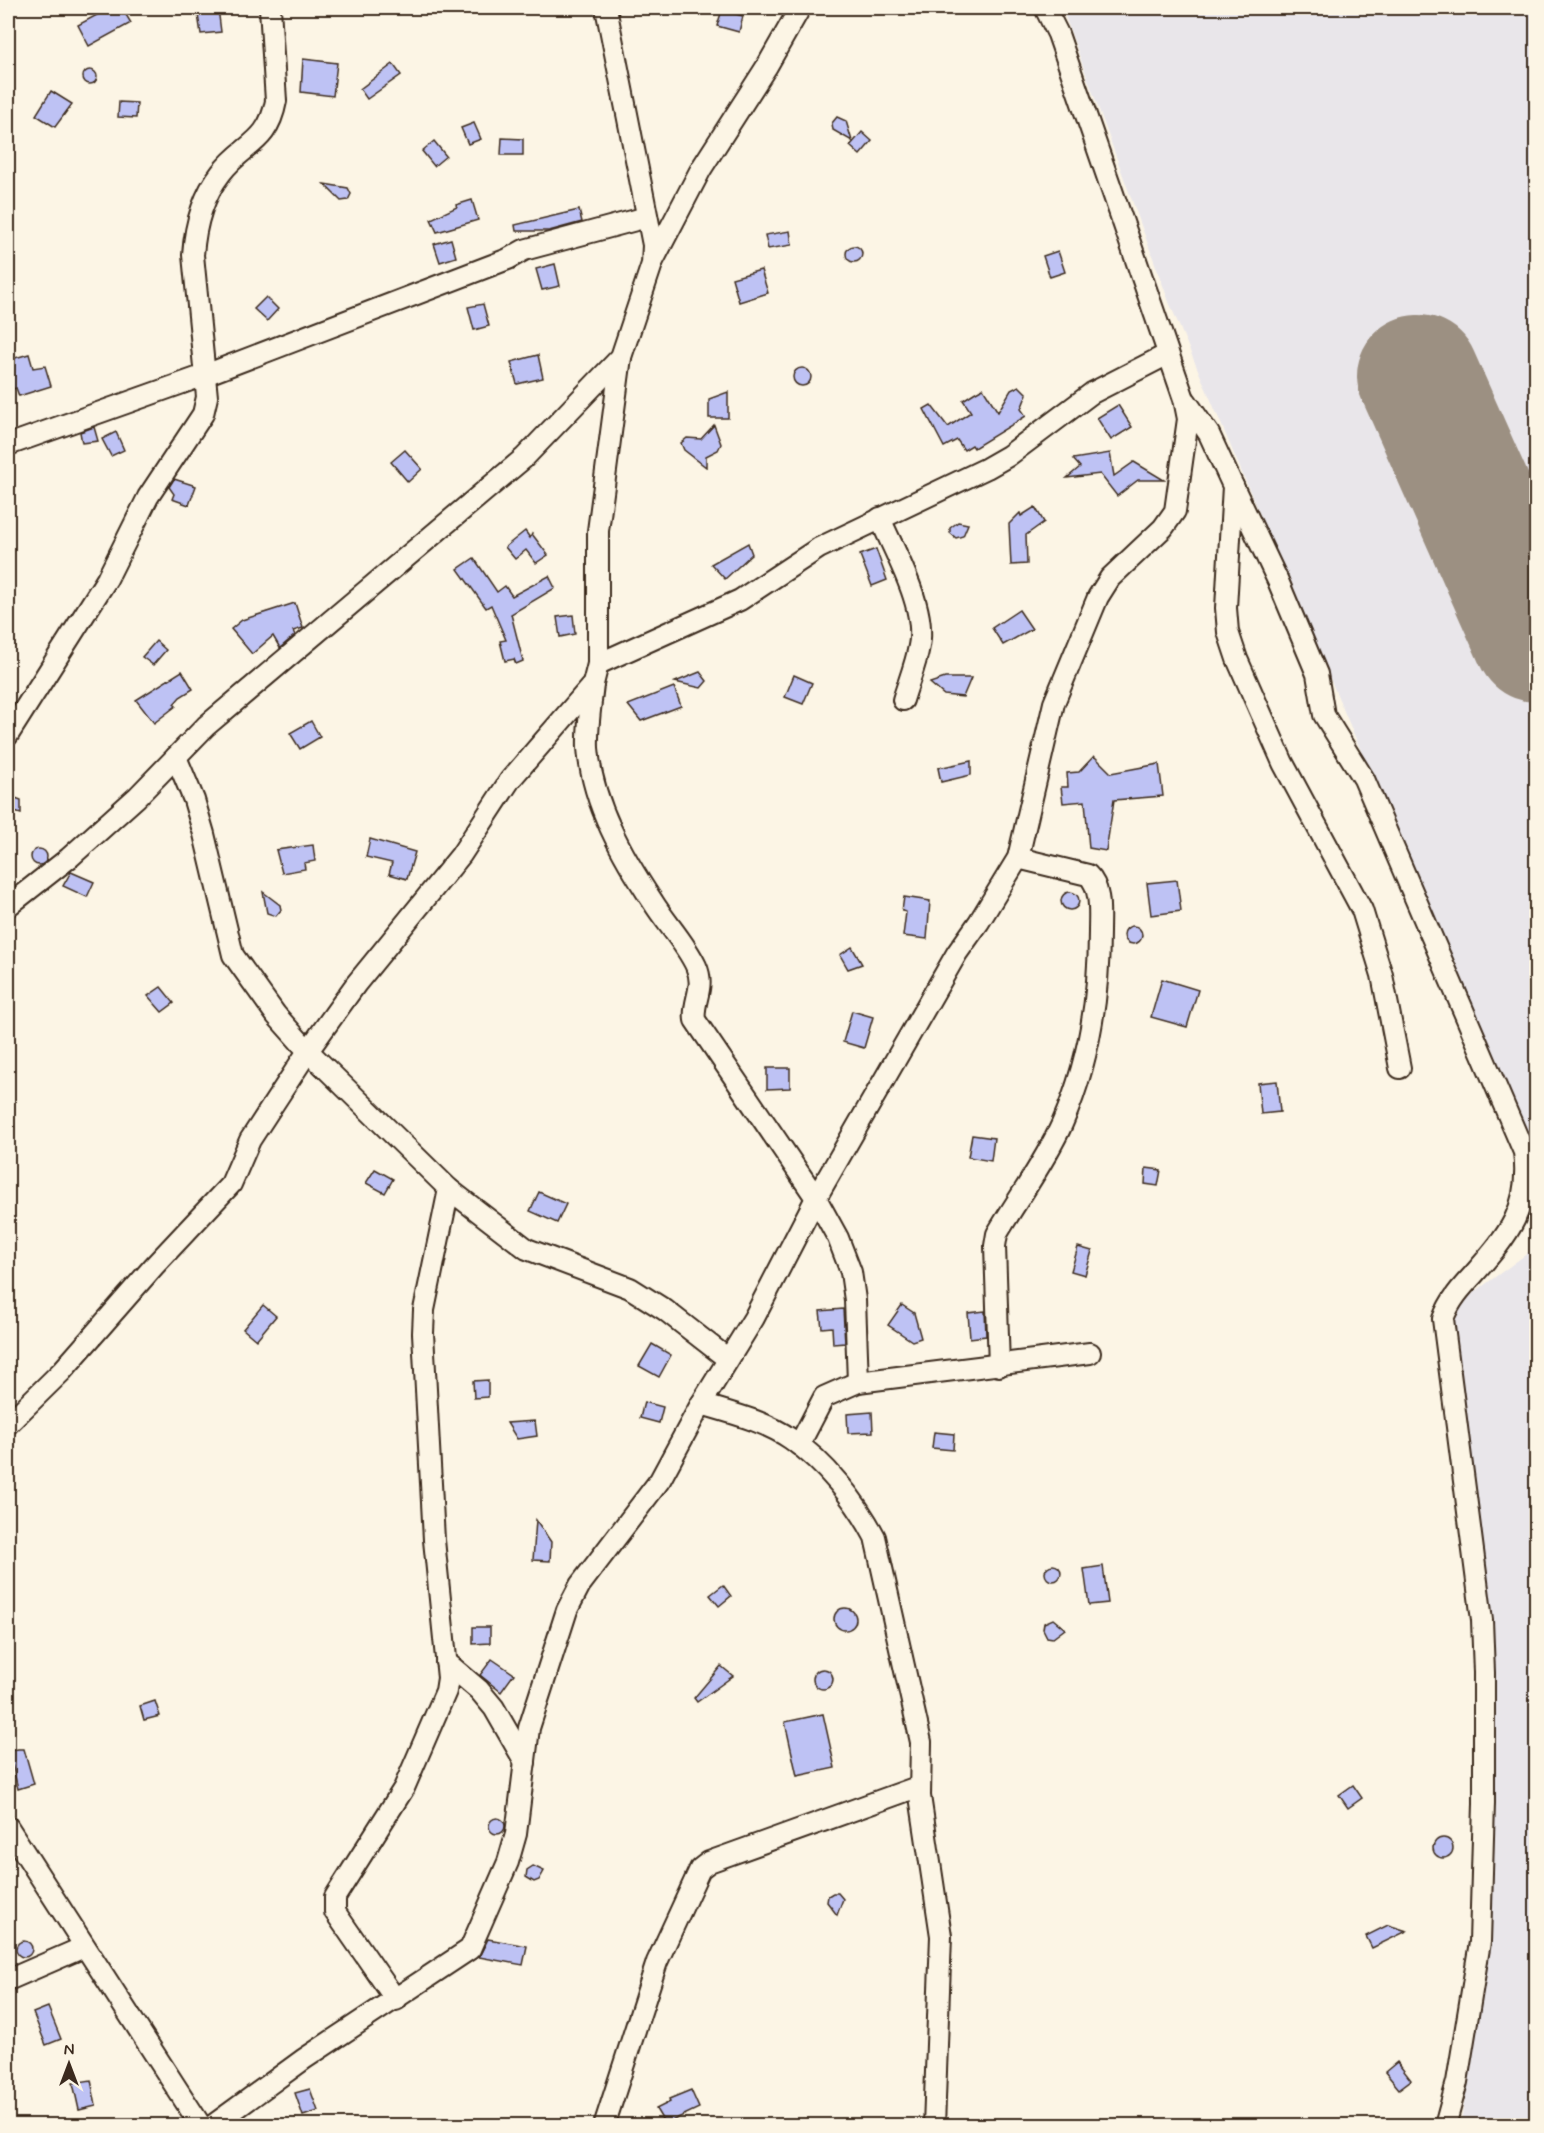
<svg xmlns="http://www.w3.org/2000/svg" width="1544" height="2133" font-family="Mynerve,sans-serif">
  <style>
    .built { fill: #e9e6ea }
    .lines { fill: none; stroke-linecap: round; stroke-linejoin: round }
    .taxiway { stroke: #9c9082; stroke-width: 50 }
    .runway { stroke: #9c9082; stroke-width: 122 }
    .building { fill: #bec2f4; stroke: #3b2a1e; stroke-width: 1.5 }
    .minor-casing { stroke: #3b2a1e; stroke-width: 24 }
    .minor { stroke: #fcf5e5; stroke-width: 20 }
  </style>
  <rect width="100%" height="100%" fill="#fcf5e5"/>
  <filter id="ink" filterUnits="userSpaceOnUse"><feTurbulence type="fractalNoise" baseFrequency=".0167" numOctaves="2"/><feDisplacementMap in="SourceGraphic" scale="12" xChannelSelector="R" yChannelSelector="G"/><feConvolveMatrix kernelMatrix="1 2 1 2 8 2 1 2 1" color-interpolation-filters="sRGB"/></filter>
  <g filter="url(#ink)">
    <g class="built">
      <polygon points="1062,8 1536,8 1536,1160 1169,302"/>
      <polygon points="1536,1247 1536,2125 1464,2125 1461,2121 1487,1972 1494,1770 1449,1316 1453,1308"/>
    </g>
    <g class="lines">
      <polyline class="taxiway" points="1491,539 1536,520"/>
      <polyline class="runway" points="1418,376 1536,641"/>
    </g>
    <g class="building">
      <polygon points="110,8 122,8 131,23 89,46 78,25"/>
      <polygon points="197,8 218,8 221,32 201,34"/>
      <polygon points="722,10 743,16 739,32 717,26"/>
      <polygon points="303,59 337,63 333,96 301,92"/>
      <polygon points="393,64 401,75 367,99 360,89"/>
      <circle cx="90" cy="77" r="7"/>
      <polygon points="51,91 72,104 55,127 36,115"/>
      <polygon points="119,102 137,103 136,118 118,117"/>
      <polygon points="837,117 846,121 852,141 833,130 832,123"/>
      <polygon points="474,123 481,139 468,144 461,128"/>
      <polygon points="862,132 872,141 860,155 850,146"/>
      <polygon points="502,138 523,139 523,155 501,155"/>
      <polygon points="434,141 446,156 434,166 422,151"/>
      <polygon points="324,184 348,188 351,194 348,200 341,201"/>
      <polygon points="472,200 478,220 437,232 431,219 457,207 456,205"/>
      <polygon points="579,210 582,222 549,231 516,231 515,225"/>
      <polygon points="790,231 792,245 768,249 765,235"/>
      <polygon points="451,239 456,257 440,262 434,244"/>
      <circle cx="854" cy="254" r="8"/>
      <polygon points="1058,251 1065,272 1050,277 1043,256"/>
      <polygon points="555,264 560,286 542,290 536,269"/>
      <polygon points="761,270 768,293 739,302 732,278"/>
      <polygon points="266,297 278,309 267,321 254,309"/>
      <polygon points="483,304 489,326 474,330 468,307"/>
      <polygon points="29,354 33,368 45,366 51,386 19,396 16,388 8,391 8,360"/>
      <polygon points="538,355 543,378 517,384 511,362"/>
      <circle cx="802" cy="377" r="9"/>
      <polygon points="1019,386 1027,394 1021,409 1026,416 974,448 972,445 964,450 957,440 944,447 924,409 931,405 948,427 971,412 963,400 974,393 983,388 998,412 1011,390"/>
      <polygon points="728,392 728,418 709,418 709,399"/>
      <polygon points="1118,405 1132,427 1111,440 1097,418"/>
      <polygon points="714,425 721,444 718,450 706,456 706,467 684,450 681,443 687,438 701,439"/>
      <polygon points="94,427 98,441 82,443 80,432"/>
      <polygon points="116,432 124,450 111,456 102,439"/>
      <polygon points="405,450 422,469 408,482 391,462"/>
      <polygon points="1110,453 1114,476 1134,462 1164,480 1138,480 1117,496 1100,474 1067,478 1080,467 1073,459"/>
      <polygon points="174,479 196,486 189,505 172,499 174,494 169,487"/>
      <polygon points="1035,507 1044,522 1026,535 1027,564 1011,565 1009,524 1020,513 1021,516"/>
      <polygon points="958,522 968,524 963,536 956,538 950,533 950,528"/>
      <polygon points="525,531 530,538 532,534 548,555 536,563 526,550 515,559 505,547"/>
      <polygon points="748,543 752,554 725,579 711,564"/>
      <polygon points="876,549 887,580 872,586 860,555"/>
      <polygon points="474,558 497,592 505,586 512,596 549,576 555,588 511,614 523,661 516,664 514,659 505,661 500,641 506,640 491,605 486,608 458,569"/>
      <polygon points="295,603 303,628 293,631 295,635 280,648 273,636 252,654 231,629 242,620"/>
      <polygon points="1019,610 1032,629 1003,645 992,628"/>
      <polygon points="573,615 575,634 560,637 557,617"/>
      <polygon points="156,641 166,650 153,665 142,657"/>
      <polygon points="182,671 193,689 180,697 174,704 176,706 154,723 136,700"/>
      <polygon points="700,672 707,681 701,688 675,682"/>
      <polygon points="794,675 812,683 803,704 785,697"/>
      <polygon points="945,678 971,678 963,697 944,695 930,683"/>
      <polygon points="674,687 681,706 641,721 628,705"/>
      <polygon points="311,721 320,737 300,749 290,733"/>
      <polygon points="1094,756 1111,773 1159,764 1163,796 1114,800 1106,851 1089,848 1085,801 1063,803 1061,787 1068,787 1067,773 1079,772"/>
      <polygon points="971,761 971,775 941,782 938,768"/>
      <polygon points="10,796 21,800 21,814 8,810"/>
      <polygon points="370,839 415,852 407,879 389,874 392,863 366,857"/>
      <polygon points="313,845 315,861 304,863 305,869 282,873 276,850"/>
      <circle cx="39" cy="857" r="8"/>
      <polygon points="71,872 94,882 87,897 63,886"/>
      <polygon points="1177,880 1181,911 1151,915 1147,883"/>
      <polygon points="263,892 280,905 281,910 276,916 267,913"/>
      <circle cx="1070" cy="901" r="9"/>
      <polygon points="904,897 930,901 927,939 903,936 906,912 902,911"/>
      <circle cx="1133" cy="935" r="9"/>
      <polygon points="852,947 862,964 848,969 840,955"/>
      <polygon points="1162,979 1198,990 1187,1027 1151,1017"/>
      <polygon points="161,987 174,1003 162,1012 148,996"/>
      <polygon points="852,1011 873,1017 864,1048 843,1042"/>
      <polygon points="767,1068 790,1068 790,1088 767,1089"/>
      <polygon points="1277,1081 1280,1112 1261,1114 1258,1083"/>
      <polygon points="972,1135 994,1138 991,1161 968,1157"/>
      <polygon points="1146,1168 1161,1170 1158,1186 1145,1184"/>
      <polygon points="375,1169 393,1179 385,1193 366,1183"/>
      <polygon points="539,1192 566,1204 557,1223 530,1211"/>
      <polygon points="1078,1247 1092,1251 1085,1275 1071,1271"/>
      <polygon points="263,1305 276,1316 256,1340 243,1329"/>
      <polygon points="902,1305 914,1313 921,1338 912,1341 888,1325"/>
      <polygon points="843,1309 845,1343 833,1344 832,1327 822,1328 820,1311"/>
      <polygon points="985,1311 986,1336 970,1338 968,1313"/>
      <polygon points="652,1344 671,1355 659,1377 639,1366"/>
      <polygon points="488,1380 488,1397 474,1398 473,1381"/>
      <polygon points="644,1402 663,1407 659,1423 640,1418"/>
      <polygon points="872,1412 873,1432 848,1433 847,1414"/>
      <polygon points="535,1421 537,1436 517,1439 507,1423"/>
      <polygon points="934,1432 954,1434 953,1450 932,1448"/>
      <polygon points="536,1520 551,1542 550,1561 533,1560"/>
      <circle cx="1053" cy="1573" r="8"/>
      <polygon points="1103,1566 1108,1603 1089,1605 1084,1569"/>
      <polygon points="723,1585 731,1596 719,1606 710,1595"/>
      <circle cx="845" cy="1619" r="11"/>
      <polygon points="1053,1619 1065,1629 1053,1638 1047,1637 1043,1629 1044,1623"/>
      <polygon points="473,1627 490,1627 490,1643 473,1644"/>
      <polygon points="492,1659 514,1674 501,1692 480,1675"/>
      <polygon points="721,1666 733,1676 697,1702 694,1698"/>
      <circle cx="823" cy="1679" r="10"/>
      <polygon points="155,1701 160,1716 144,1720 140,1706"/>
      <polygon points="823,1714 835,1768 797,1776 785,1722"/>
      <polygon points="18,1749 24,1749 34,1784 18,1789 9,1751"/>
      <polygon points="1353,1785 1362,1798 1348,1808 1339,1795"/>
      <circle cx="497" cy="1826" r="8"/>
      <circle cx="1443" cy="1848" r="10"/>
      <polygon points="533,1866 544,1871 539,1880 534,1882 526,1877 527,1870"/>
      <polygon points="833,1893 838,1893 843,1899 837,1915 827,1902 828,1896"/>
      <polygon points="1388,1925 1407,1931 1372,1948 1366,1936"/>
      <polygon points="488,1939 527,1946 523,1965 479,1957"/>
      <circle cx="24" cy="1949" r="8"/>
      <polygon points="48,2007 61,2039 46,2045 33,2013"/>
      <polygon points="1397,2062 1411,2080 1399,2089 1385,2072"/>
      <polygon points="91,2080 96,2106 79,2110 73,2083"/>
      <polygon points="310,2089 318,2111 303,2116 295,2093"/>
      <polygon points="691,2090 699,2108 665,2124 656,2109 670,2102 669,2099"/>
    </g>
    <g class="lines">
      <g class="minor-casing">
        <g id="minor">
          <polyline points="653,261 701,169 767,66 800,8"/>
          <polyline points="1186,401 1209,434 1233,486 1226,608 1228,632 1237,659 1283,763 1362,910 1382,975 1400,1068"/>
          <polyline points="8,445 205,375 508,259 524,250 647,217"/>
          <path d="M1233 486 1278 581 1317 674 1324 715 1364 779 1524 1152C1531 1208 1509 1234 1474 1274 1461 1288 1450 1300 1443 1319L1482 1620 1484 1673V1803L1480 1942 1457 2082 1445 2126"/>
          <path d="M880 518C895 554 927 607 919 646 916 664 908 683 903 700"/>
          <polyline points="598,664 740,600 819,548 987,468 1008,456 1092,393 1168,354"/>
          <path d="M593 684C591 704 587 727 588 748 592 803 623 857 653 902 666 923 686 944 696 966 706 988 692 1001 695 1020L816 1198 838 1238 851 1272 855 1300 858 1382"/>
          <path d="M8 735 107 579 148 497 203 414 207 397 193 255C195 227 203 196 221 173 244 143 268 144 276 101L270 8"/>
          <polyline points="176,757 194,800 204,834 233,955 276,1015 308,1051 449,1189 527,1249 630,1288 665,1310 728,1359"/>
          <polyline points="8,906 69,858 137,797 206,726 524,458 621,357 652,264 653,245 606,8"/>
          <path d="M999 1366 995 1246 997 1234C1018 1198 1045 1162 1062 1124 1089 1063 1099 998 1099 932 1099 914 1102 888 1088 875L1018 858"/>
          <path d="M701 1404C731 1413 765 1421 791 1439 825 1462 856 1501 875 1537L921 1742 920 1796 941 1936 934 2126"/>
          <polyline points="8,1424 62,1371 154,1266 231,1184 250,1140 308,1051 356,984 461,855 510,780 593,684 598,664 598,531 621,357"/>
          <polyline points="799,1445 824,1397 858,1382 1090,1353"/>
          <polyline points="446,1662 479,1690 494,1708 525,1762"/>
          <polyline points="8,1827 201,2126"/>
          <polyline points="8,1980 84,1947"/>
          <polyline points="396,2000 335,1912 335,1897 404,1788 446,1691 448,1678 434,1540 423,1333 424,1310 449,1189"/>
          <polyline points="212,2126 304,2059 470,1949 508,1862 516,1834 529,1728 567,1610 580,1585 660,1480 701,1404 754,1318 816,1198 957,953 979,922 1018,858 1054,703 1098,597 1110,578 1163,528 1175,511 1188,419 1184,399 1058,34 1045,8"/>
          <polyline points="604,2126 657,1962 700,1869 709,1862 920,1786"/>
        </g>
      </g>
      <use href="#minor" class="minor"/>
    </g>
  </g>
  <rect width="1544" height="2133" fill="none" stroke="#fcf5e5" stroke-width="30"/>
  <rect x="15" y="15" width="1514" height="2103" fill="none" stroke="#3b2a1e" stroke-width="2" filter="url(#ink)"/>
  <g transform="translate(69 2064)" stroke="#fcf5e5" stroke-width="4.5" paint-order="stroke">
  <path d="M0-4.5L10 22L0 15L-10 22Z" fill="#3b2a1e"/>
  <text y="-9" font-size="16" font-weight="bold" text-anchor="middle" fill="#3b2a1e">N</text>
  </g>
</svg>
